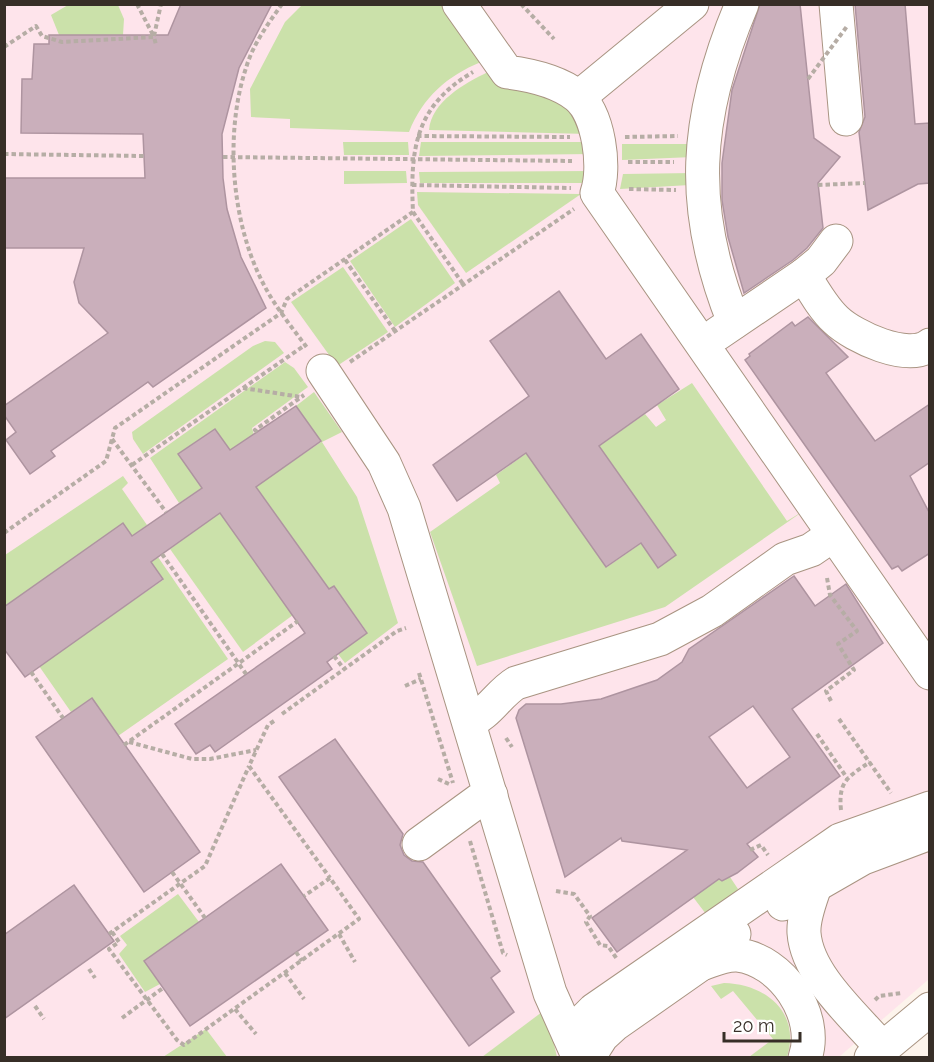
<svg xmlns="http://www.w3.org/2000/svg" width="934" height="1062" font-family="Raleway,sans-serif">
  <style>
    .education { fill: #fee4eb }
    .green { fill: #cbe1aa }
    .building { fill: #caafbb; stroke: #ae94a0; stroke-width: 1.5; fill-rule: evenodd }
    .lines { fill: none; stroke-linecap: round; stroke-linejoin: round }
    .minor-casing { stroke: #a99482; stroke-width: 35 }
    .major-casing { stroke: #a99482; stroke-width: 35 }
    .path { stroke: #b6ada5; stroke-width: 4; stroke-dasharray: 4.5 3; stroke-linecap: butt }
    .minor { stroke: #fff; stroke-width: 33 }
    .major { stroke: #fff; stroke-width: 33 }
    .path-bridge { stroke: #b6ada5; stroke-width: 4; stroke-dasharray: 4.5 3; stroke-linecap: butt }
  </style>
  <rect width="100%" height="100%" fill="#fdf4ec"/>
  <polygon class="education" points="5,5 929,5 929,979 839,1057 5,1058"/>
  <g class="green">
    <polygon points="68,5 118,5 124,19 123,35 59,35 51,15"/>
    <path d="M302 5H443L481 62C447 76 423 97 409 132L290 128V119L251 117 250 89 285 22Z"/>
    <path d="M488 72 560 101 588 134 429 130C431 102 465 83 488 72Z"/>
    <polygon points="343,142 408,142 409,155 344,155"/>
    <polygon points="421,142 591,142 592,154 419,156"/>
    <polygon points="622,144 692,144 693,157 622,160"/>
    <polygon points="344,171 406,171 407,183 344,184"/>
    <polygon points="591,171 589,183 420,183 419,172"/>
    <polygon points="693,173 690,185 620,189 623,174"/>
    <polygon points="417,192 581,194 466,273 418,205"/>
    <polygon points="411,219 455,283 395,327 350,261"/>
    <polygon points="343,267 388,332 337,366 291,302"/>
    <polygon points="265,341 275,342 284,353 143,454 133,439 132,432 253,346"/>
    <polygon points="285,362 294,368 308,387 252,428 254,435 239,462 215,429 179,453 202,488 179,503 150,458"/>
    <polygon points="692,383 787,521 805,510 665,607 477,666 430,532 500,483 496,475 538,445 537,469 607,567 659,531 599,446 645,414 656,427 666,420 657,405"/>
    <polygon points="314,392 342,432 322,442 357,497 398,623 345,663 338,654 367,632 334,586 329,589 252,481 280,470 321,442 296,406"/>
    <polygon points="123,476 128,483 122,489 147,525 132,536 123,524 5,607 5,555"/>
    <polygon points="220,513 293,615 243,652 170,549"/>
    <polygon points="158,557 228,659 118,736 92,698 71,712 39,666 163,580 151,562"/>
    <polygon points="730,877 738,889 736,892 706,914 693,897 719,879 722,881"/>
    <polygon points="178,894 199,922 144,961 160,984 145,992 119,954 127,945 120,936"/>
    <path d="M724 983C766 984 801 1013 787 1057H749L773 1039 733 991 721 999 711 986Z"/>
    <polygon points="546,1009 557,1057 482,1057"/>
    <polygon points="206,1029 227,1057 163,1057"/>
  </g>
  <g class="building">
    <polygon points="181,4 272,4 239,68 222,134 223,178 227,209 241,257 266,308 153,387 148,382 51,451 55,456 30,474 6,440 16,432 4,415 4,406 108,333 79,303 74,282 84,248 4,248 4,178 145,178 143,134 21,133 22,79 32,79 34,44 49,44 49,35 168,35"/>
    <polygon points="760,4 800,4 814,138 840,157 818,183 823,228 807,248 793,260 744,293 728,237 722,200 722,163 732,90"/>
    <polygon points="855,4 905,4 915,124 930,123 930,183 918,184 868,210 859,132 865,117"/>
    <polygon points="559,291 606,359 641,334 679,389 599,446 676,555 658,568 641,543 606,567 526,453 457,501 433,465 529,396 490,341"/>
    <polygon points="808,317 848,357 826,373 875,441 930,404 930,462 910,476 930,514 930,553 902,571 898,566 892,569 745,360 750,356 749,354 792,322 795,326"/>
    <polygon points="296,406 321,441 256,487 329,589 334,586 367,633 327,662 332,669 215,752 210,745 196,754 175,724 305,633 220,513 151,562 163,579 25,677 4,649 4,607 123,523 132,536 202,488 178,454 215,429 230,450"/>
    <path d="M794 576 815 606 846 584 883 643 792 709 840 776 747 844 758 857 737 873 722 881 719 879 617 952 592 918 687 850 622 841 621 838 565 877 516 718 519 710 526 704H561L601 699 657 680 682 662 689 649ZM753 706 790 757 747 788 709 737Z"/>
    <polygon points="92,698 200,852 144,892 36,737"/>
    <polygon points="335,739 403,834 400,845 404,855 412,861 423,862 500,971 491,978 514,1012 469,1046 279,777"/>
    <polygon points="281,864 328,930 190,1026 144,961"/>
    <polygon points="74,885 114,941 4,1019 4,935"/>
  </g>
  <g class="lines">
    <g class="minor-casing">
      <g id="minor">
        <path d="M459 4 507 72C531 75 558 81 577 96 599 114 606 168 597 193L930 673"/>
        <polyline points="836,4 846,119"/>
        <polyline points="579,97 692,4"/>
        <polyline points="804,275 821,261 836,241"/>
        <path d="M734 322C688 208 694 117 742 4"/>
        <path d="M717 334 804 275C813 290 823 308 836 320 854 337 908 362 930 345"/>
        <polyline points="323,371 384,463 404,508 550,993 579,1058"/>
        <path d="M469 721C487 716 499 693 516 683L660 639 712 611 785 559 811 550 833 535"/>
        <polyline points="419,844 478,801 491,795"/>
        <path d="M816 883C811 899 803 917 804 933 807 976 856 1017 882 1048"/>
        <polyline points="783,904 863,858 930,833"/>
        <path d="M701 964C713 960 725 954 738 955 781 960 820 1015 805 1058"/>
        <polyline points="569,1035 594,1010 840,840 930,808"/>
        <polyline points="588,1058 602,1036 614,1025 701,964 734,934"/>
      </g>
    </g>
    <g class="major-casing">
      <polyline id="major" points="871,1058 930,1009"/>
    </g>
    <g class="path">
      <polyline points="137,4 154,37"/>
      <path d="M282 4C268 24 253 44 246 68 225 131 231 217 260 277 272 303 291 326 308 349"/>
      <polyline points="521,4 554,39"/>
      <polyline points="154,36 161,4"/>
      <polyline points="4,47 36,26 42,36 62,42 154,37 156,45"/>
      <polyline points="417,136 570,137"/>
      <polyline points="625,137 678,136"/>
      <polyline points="4,154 144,156"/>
      <polyline points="223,157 572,161"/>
      <polyline points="628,162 674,162"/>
      <polyline points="412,185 571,188"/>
      <polyline points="818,185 865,183"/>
      <polyline points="629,189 676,190"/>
      <polyline points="413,212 463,284"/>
      <polyline points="345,260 395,331"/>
      <polyline points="350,362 574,209"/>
      <polyline points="243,388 301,397"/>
      <polyline points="257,432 255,430 304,395"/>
      <polyline points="112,439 166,512"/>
      <polyline points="132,465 305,345"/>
      <path d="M4 533 106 461 115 428 281 313 287 299 413 212C410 149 415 106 473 72"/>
      <polyline points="162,554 246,674"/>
      <polyline points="827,578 830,595 857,631 838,644 854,670 826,691 831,701"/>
      <polyline points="334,656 344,669"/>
      <polyline points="31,672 63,718"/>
      <polyline points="419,673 453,783"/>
      <polyline points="405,686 421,679"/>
      <polyline points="282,714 397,631 406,628"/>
      <polyline points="839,719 891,793"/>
      <polyline points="274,721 268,725 249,766 330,878"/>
      <polyline points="817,734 847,778"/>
      <polyline points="506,738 512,747"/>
      <polyline points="129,742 192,759 210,759 256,750"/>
      <polyline points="124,745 298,621"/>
      <polyline points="438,779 449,784"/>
      <path d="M841 810C838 781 848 777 870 762"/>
      <polyline points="470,841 503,953 507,955"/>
      <polyline points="750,850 761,845 768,855"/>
      <polyline points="172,872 205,918"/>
      <polyline points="556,891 574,894 590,916 586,922 600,945 608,946 617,959"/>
      <polyline points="112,932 119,942 109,949 177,1040 184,1045 359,919 330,878 304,896"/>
      <polyline points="109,934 205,866 249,766"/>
      <polyline points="339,934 355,962"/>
      <polyline points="296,952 302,961"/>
      <polyline points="89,969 95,978"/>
      <polyline points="285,973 304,999"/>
      <polyline points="875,1000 879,996 902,993"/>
      <polyline points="35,1006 44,1019"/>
      <polyline points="235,1009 256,1034"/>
      <polyline points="122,1018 163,988"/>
    </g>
    <use href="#minor" class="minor"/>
    <use href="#major" class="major"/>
    <polyline class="path-bridge" points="808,79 848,25"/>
  </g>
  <rect width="934" height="1062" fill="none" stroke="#372e27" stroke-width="12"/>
  <path d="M724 1032v9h76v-9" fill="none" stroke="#372e27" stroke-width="3"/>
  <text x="733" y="1032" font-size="18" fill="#372e27" stroke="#ffffff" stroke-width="4.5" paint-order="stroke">20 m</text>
</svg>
